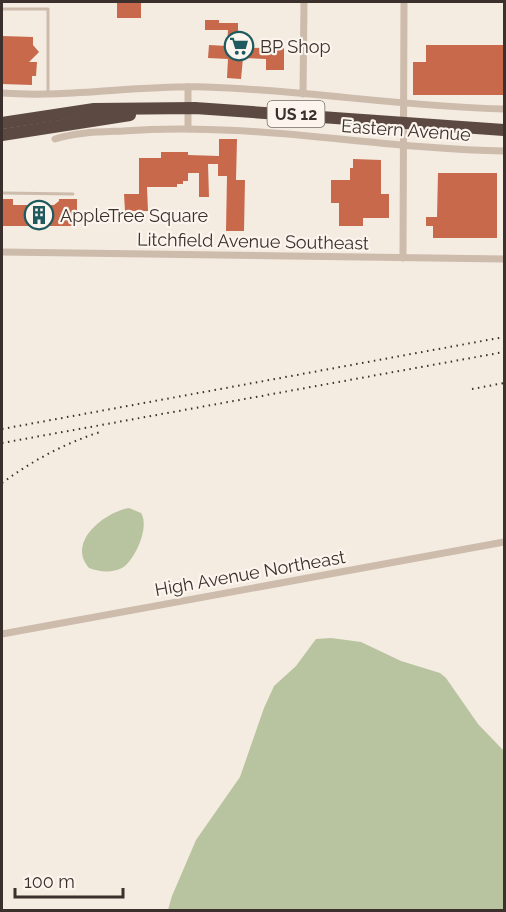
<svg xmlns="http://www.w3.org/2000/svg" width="506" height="912" font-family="Raleway,sans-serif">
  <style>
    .green { fill: #b8c4a0 }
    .building { fill: #c8694b }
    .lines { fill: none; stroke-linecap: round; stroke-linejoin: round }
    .lane { stroke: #cdbbac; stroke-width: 3 }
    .street { stroke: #cdbbac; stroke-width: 7 }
    .highway { stroke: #5c4a42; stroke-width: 12 }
    .rail { stroke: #3b302b; stroke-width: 2; stroke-dasharray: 1.5 4.5; stroke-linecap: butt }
    .labels { text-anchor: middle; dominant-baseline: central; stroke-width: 4.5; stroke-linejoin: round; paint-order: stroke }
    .shield { fill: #fbf5ee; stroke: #756b66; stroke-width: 1.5 }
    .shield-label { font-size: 16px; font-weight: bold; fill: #3b302b }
    .poi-label { font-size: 18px; fill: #3b302b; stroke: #fbf5ee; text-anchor: start }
    .street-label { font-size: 18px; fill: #3b302b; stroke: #fbf5ee }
  </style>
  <rect width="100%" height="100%" fill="#f4ebe1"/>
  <g class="green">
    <path d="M129 508 141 513C150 527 135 560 122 568 112 573 100 572 89 568 66 542 105 512 129 508Z"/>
    <polygon points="331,638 361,642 401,661 440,673 446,678 478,724 504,751 504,910 168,910 172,896 196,840 240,777 264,708 274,686 296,666 316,639"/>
  </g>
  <g class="building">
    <rect x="117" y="2" width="24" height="16"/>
    <polygon points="205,20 219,20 219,23 238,23 238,41 241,41 241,44 247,44 251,48 284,47 284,70 266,70 266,59 243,58 241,79 227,78 228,59 208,58 209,45 227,46 228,30 205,30"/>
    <polygon points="2,36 33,37 33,45 39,52 29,62 37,62 36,76 32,76 32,85 2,84"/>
    <polygon points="426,45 504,45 504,95 413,95 413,62 426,62"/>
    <polygon points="219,139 237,139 236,180 245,180 244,231 226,231 227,176 218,176 218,164 208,164 209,197 199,197 199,173 188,173 188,181 183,181 183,184 177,184 177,187 147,187 148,211 125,211 124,194 139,194 139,158 161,158 161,152 188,152 188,155 219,156"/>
    <polygon points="353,159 381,160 381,194 389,194 389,218 363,218 363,226 339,226 339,203 331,203 331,180 350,180 350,168 353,168"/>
    <polygon points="438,173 497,173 497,238 433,238 433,226 426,226 426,217 437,217"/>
    <polygon points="2,199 13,199 13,205 54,205 59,201 59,199 77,199 77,226 2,226"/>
  </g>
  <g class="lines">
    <g class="lane">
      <polyline points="2,9 48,9 48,92"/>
      <polyline points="2,193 73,194"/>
    </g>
    <g class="street">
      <polyline points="188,87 188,128"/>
      <path d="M2 93C69 98 137 85 206 87 305 90 405 107 504 109"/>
      <polyline points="303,94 304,2"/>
      <path d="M55 139C76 132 101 132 123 131 250 121 377 149 504 151"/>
      <polyline points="2,252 504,259"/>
      <polyline points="403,258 404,2"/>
      <polyline points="2,634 504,542"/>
    </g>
    <g class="highway">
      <polyline points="2,123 94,109 195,108 504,130"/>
      <polyline points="2,135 130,115"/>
    </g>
    <g class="rail">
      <polyline points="472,389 504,383"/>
      <polyline points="2,429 504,337"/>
      <polyline points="2,443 504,352"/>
      <path d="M2 483C32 461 63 444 100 432"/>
    </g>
  </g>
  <defs>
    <g id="supermarket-ring" transform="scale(1.5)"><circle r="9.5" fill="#fbf5ee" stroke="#1f5a5e" stroke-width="1.5"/><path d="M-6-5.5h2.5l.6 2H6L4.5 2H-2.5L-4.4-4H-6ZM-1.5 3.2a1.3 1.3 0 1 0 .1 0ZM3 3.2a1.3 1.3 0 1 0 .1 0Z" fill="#1f5a5e"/></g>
    <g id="building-ring" transform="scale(1.5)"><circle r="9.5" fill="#fbf5ee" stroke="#1f5a5e" stroke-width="1.5"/><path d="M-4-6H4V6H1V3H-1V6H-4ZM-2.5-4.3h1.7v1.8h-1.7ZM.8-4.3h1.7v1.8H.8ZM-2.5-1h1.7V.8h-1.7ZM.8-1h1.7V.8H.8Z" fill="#1f5a5e"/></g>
  </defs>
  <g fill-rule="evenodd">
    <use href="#supermarket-ring" x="239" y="46"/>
    <use href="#building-ring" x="39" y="215"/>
  </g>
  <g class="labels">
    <rect class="shield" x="267.5" y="101" width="57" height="26" rx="4.5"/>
    <g class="shield-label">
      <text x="296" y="114">US 12</text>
    </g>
    <g class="poi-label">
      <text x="260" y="46">BP Shop</text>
      <text x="60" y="215">AppleTree Square</text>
    </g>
    <g class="street-label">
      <text transform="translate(406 130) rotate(4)">Eastern Avenue</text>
      <text transform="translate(253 241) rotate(1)">Litchfield Avenue Southeast</text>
      <text transform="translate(250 573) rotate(-10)">High Avenue Northeast</text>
    </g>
  </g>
  <rect width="506" height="912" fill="none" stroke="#3b302b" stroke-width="6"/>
  <path d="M15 888v9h108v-9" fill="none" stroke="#3b302b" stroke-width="3"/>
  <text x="24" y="888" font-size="18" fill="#3b302b" stroke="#fbf5ee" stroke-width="4.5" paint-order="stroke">100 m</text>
</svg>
